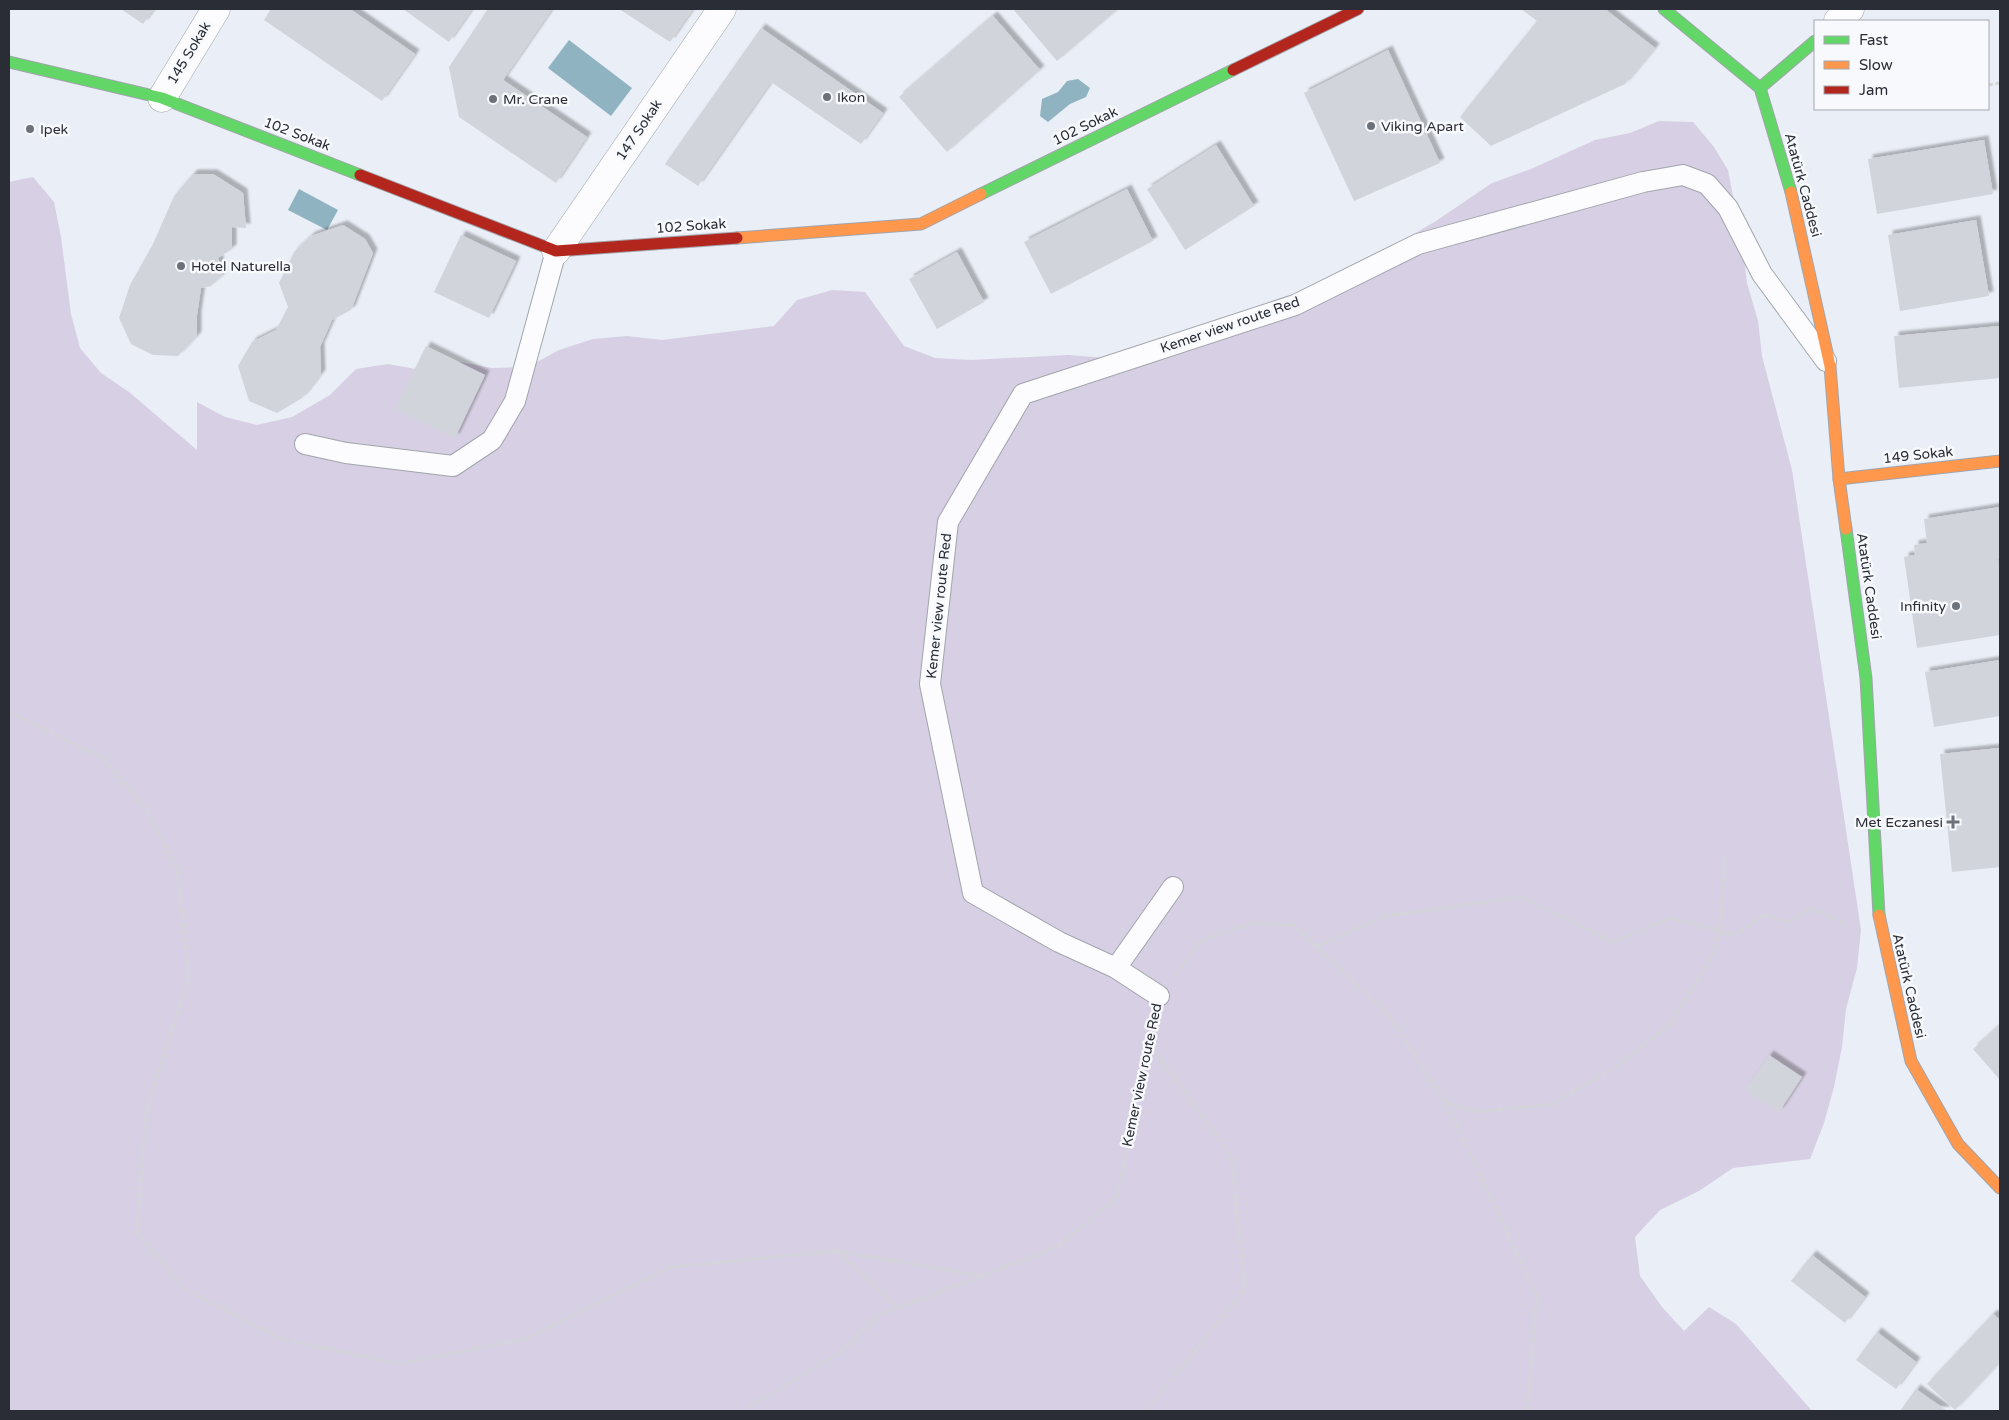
<svg xmlns="http://www.w3.org/2000/svg" width="2009" height="1420" font-family="'Varela Round',sans-serif">
  <style>
    .green { fill: #d7cfe3 }
    .water { fill: #90b3c2 }
    .building { fill: #d2d4db; filter: url(#shadow) }
    .lines { fill: none; stroke-linecap: round; stroke-linejoin: round }
    .lane-casing { stroke: #a1a5ac; stroke-width: 22 }
    .street-casing { stroke: #a1a5ac; stroke-width: 29 }
    .fast-casing { stroke: #a1a5ac; stroke-width: 13 }
    .slow-casing { stroke: #a1a5ac; stroke-width: 13 }
    .jam-casing { stroke: #a1a5ac; stroke-width: 13 }
    .path { stroke: #d4d5d8; stroke-width: 3; stroke-dasharray: 5 2.5; stroke-linecap: butt }
    .lane { stroke: #fcfcfe; stroke-width: 20 }
    .street { stroke: #fcfcfe; stroke-width: 28 }
    .fast { stroke: #63d668; stroke-width: 11 }
    .slow { stroke: #ff974d; stroke-width: 11 }
    .jam { stroke: #b3261e; stroke-width: 11 }
    .poi-dot { fill: #6d7179; stroke: #f7f9fd; stroke-width: 2 }
    .labels { text-anchor: middle; dominant-baseline: central; stroke-width: 5; stroke-linejoin: round; paint-order: stroke }
    .street-label { font-size: 14px; fill: #2a2d35; stroke: #f7f9fd }
    .poi-label { font-size: 14px; fill: #2a2d35; stroke: #f7f9fd; text-anchor: start }
  </style>
  <defs>
    <filter id="shadow"><feDropShadow dx="4.5" dy="-4.5" stdDeviation="1" flood-color="#0004"/></filter>
  </defs>
  <rect width="100%" height="100%" fill="#eaeef6"/>
  <polygon class="green" points="1659,121 1693,122 1714,147 1728,170 1743,248 1747,283 1758,321 1762,356 1792,470 1861,930 1857,968 1846,1009 1842,1047 1834,1087 1824,1123 1810,1159 1733,1168 1699,1191 1660,1210 1635,1237 1640,1276 1662,1307 1684,1331 1709,1307 1736,1324 1812,1411 9,1411 9,182 33,177 54,202 61,237 71,314 80,348 101,373 129,392 197,450 197,402 225,417 257,425 292,417 330,395 356,369 388,364 421,370 460,362 492,368 528,367 559,350 593,339 627,336 662,340 774,326 797,300 832,290 865,292 904,346 935,358 971,360 1068,355 1106,358 1250,314 1279,299 1315,286 1392,247 1436,221 1492,183 1531,169 1595,140 1630,133"/>
  <g class="water">
    <polygon points="569,40 632,88 611,116 548,68"/>
    <polygon points="1078,79 1090,88 1086,97 1070,104 1048,122 1040,116 1042,99 1058,92 1067,81"/>
    <polygon points="299,189 338,210 327,230 288,210"/>
  </g>
  <g class="building">
    <polygon points="121,9 154,9 143,24"/>
    <polygon points="271,9 350,9 415,54 382,101 264,20"/>
    <polygon points="403,9 472,9 449,42"/>
    <polygon points="488,9 552,9 503,80 587,137 556,183 459,117 449,67"/>
    <polygon points="619,9 693,9 670,42"/>
    <polygon points="1013,9 1115,9 1116,11 1057,61"/>
    <polygon points="1521,9 1605,9 1655,48 1625,84 1491,146 1460,117 1537,21"/>
    <polygon points="993,16 1040,70 947,152 899,97"/>
    <polygon points="761,28 883,113 861,144 771,82 698,186 665,164"/>
    <polygon points="1388,50 1440,163 1354,201 1304,93"/>
    <polygon points="1984,140 1993,194 1877,214 1868,159"/>
    <polygon points="1216,145 1254,206 1185,250 1147,189"/>
    <polygon points="193,174 213,174 243,193 246,228 232,227 232,249 218,258 223,275 211,286 201,288 197,315 197,336 178,356 153,355 131,344 119,318 130,285 153,244 174,196"/>
    <polygon points="1127,189 1153,241 1051,294 1024,242"/>
    <polygon points="1976,220 1989,296 1900,311 1888,235"/>
    <polygon points="343,225 365,239 373,253 351,310 332,320 320,347 321,374 302,398 277,413 249,401 238,366 252,342 276,330 288,307 279,283 294,252 311,236"/>
    <polygon points="461,235 516,261 489,318 434,292"/>
    <polygon points="957,252 984,302 937,329 909,279"/>
    <polygon points="2000,326 2000,378 1899,388 1894,336"/>
    <polygon points="426,346 485,375 455,438 395,409"/>
    <polygon points="2000,507 2000,559 1998,559 2000,576 2000,635 1917,648 1904,557 1915,555 1914,545 1927,543 1924,519"/>
    <polygon points="2000,660 2000,716 1934,727 1925,672"/>
    <polygon points="2000,748 2000,867 1952,872 1940,754"/>
    <polygon points="2000,1025 2000,1080 1973,1049"/>
    <polygon points="1769,1055 1802,1077 1779,1112 1745,1090"/>
    <polygon points="1812,1255 1865,1297 1845,1323 1791,1281"/>
    <polygon points="1993,1314 2000,1320 2000,1362 1955,1410 1927,1384"/>
    <polygon points="1877,1332 1916,1362 1896,1389 1856,1360"/>
    <polygon points="1916,1389 1947,1411 1900,1411"/>
  </g>
  <g class="lines">
    <g class="lane-casing">
      <g id="lane">
        <polyline points="305,444 346,453 453,466 492,440 515,401 556,251"/>
        <polyline points="1116,968 1173,887"/>
        <polyline points="1159,996 1116,968 1059,942 973,893 930,684 948,522 1023,394 1295,305 1418,244 1643,182 1683,175 1707,184 1728,208 1762,274 1826,361"/>
      </g>
    </g>
    <g class="street-casing">
      <g id="street">
        <polyline points="1838,21 1850,9"/>
        <polyline points="162,98 216,9"/>
        <polyline points="556,251 722,9"/>
      </g>
    </g>
    <g class="fast-casing">
      <g id="fast">
        <polyline points="1664,9 1760,88 1791,192"/>
        <polyline points="9,62 162,98 360,175"/>
        <polyline points="1760,88 1815,41"/>
        <polyline points="981,194 1233,70"/>
        <polyline points="1846,529 1866,678 1879,915"/>
      </g>
    </g>
    <g class="slow-casing">
      <g id="slow">
        <polyline points="1791,192 1830,366 1839,479 1846,529"/>
        <polyline points="737,238 921,224 981,194"/>
        <polyline points="1839,479 2000,461"/>
        <polyline points="1879,915 1911,1061 1958,1144 2000,1188"/>
      </g>
    </g>
    <g class="jam-casing">
      <g id="jam">
        <polyline points="1233,70 1358,9"/>
        <polyline points="360,175 556,251 737,238"/>
      </g>
    </g>
    <g class="path">
      <polyline points="1988,85 2000,83"/>
      <polyline points="9,712 104,759 147,811 177,868 189,977 146,1112 137,1232 183,1288 282,1339 399,1364 525,1339 671,1267 836,1251 982,1276"/>
      <polyline points="1316,946 1385,916 1522,897 1613,942 1670,918 1736,935 1763,915 1790,922 1809,908 1846,924"/>
      <polyline points="1175,975 1202,940 1252,923 1294,925 1389,1015 1445,1102 1477,1112 1553,1104 1617,1066 1671,1023 1711,958 1720,931 1725,857"/>
      <polyline points="1446,1103 1537,1296 1527,1411"/>
      <polyline points="837,1251 898,1308"/>
      <polyline points="743,1411 841,1352 879,1315 1057,1247 1117,1197 1153,1022"/>
      <polyline points="1146,1411 1245,1289 1231,1155 1149,1044"/>
    </g>
    <use href="#lane" class="lane"/>
    <use href="#street" class="street"/>
    <use href="#fast" class="fast"/>
    <use href="#slow" class="slow"/>
    <use href="#jam" class="jam"/>
  </g>
  <g class="poi-dot">
    <circle cx="827" cy="97" r="5"/>
    <circle cx="493" cy="99" r="5"/>
    <circle cx="1371" cy="126" r="5"/>
    <circle cx="30" cy="129" r="5"/>
    <circle cx="181" cy="266" r="5"/>
    <circle cx="1956" cy="606" r="5"/>
    <path d="M1950.5 814.5h5v5h5v5h-5v5h-5v-5h-5v-5h5z"/>
  </g>
  <g class="labels">
    <g class="street-label">
      <text transform="translate(189 53) rotate(-59)">145 Sokak</text>
      <text transform="translate(1085 126) rotate(-26)">102 Sokak</text>
      <text transform="translate(639 130) rotate(-56)">147 Sokak</text>
      <text transform="translate(297 134) rotate(21)">102 Sokak</text>
      <text transform="translate(1803 185) rotate(75)">Atatürk Caddesi</text>
      <text transform="translate(691 226) rotate(-4)">102 Sokak</text>
      <text transform="translate(1230 325) rotate(-19)">Kemer view route Red</text>
      <text transform="translate(1918 455) rotate(-6)">149 Sokak</text>
      <text transform="translate(1869 586) rotate(82)">Atatürk Caddesi</text>
      <text transform="translate(939 606) rotate(-84)">Kemer view route Red</text>
      <text transform="translate(1909 986) rotate(77)">Atatürk Caddesi</text>
      <text transform="translate(1142 1075) rotate(-78)">Kemer view route Red</text>
    </g>
    <g class="poi-label">
      <text x="837" y="97">Ikon</text>
      <text x="503" y="99">Mr. Crane</text>
      <text x="1381" y="126">Viking Apart</text>
      <text x="40" y="129">Ipek</text>
      <text x="191" y="266">Hotel Naturella</text>
      <text x="1946" y="606" text-anchor="end">Infinity</text>
      <text x="1943" y="822" text-anchor="end">Met Eczanesi</text>
    </g>
  </g>
  <rect width="2009" height="1420" fill="none" stroke="#2a2d35" stroke-width="20"/>
  <rect x="1814" y="20" width="175" height="90" fill="#f7f9fd" stroke="#a5a7ad"/>
  <rect x="1824" y="36" width="25" height="8" fill="#63d668" stroke="#a5a7ad"/>
  <text x="1859" y="45" font-size="15" fill="#2a2d35">Fast</text>
  <rect x="1824" y="61" width="25" height="8" fill="#ff974d" stroke="#a5a7ad"/>
  <text x="1859" y="70" font-size="15" fill="#2a2d35">Slow</text>
  <rect x="1824" y="86" width="25" height="8" fill="#b3261e" stroke="#a5a7ad"/>
  <text x="1859" y="95" font-size="15" fill="#2a2d35">Jam</text>
</svg>
